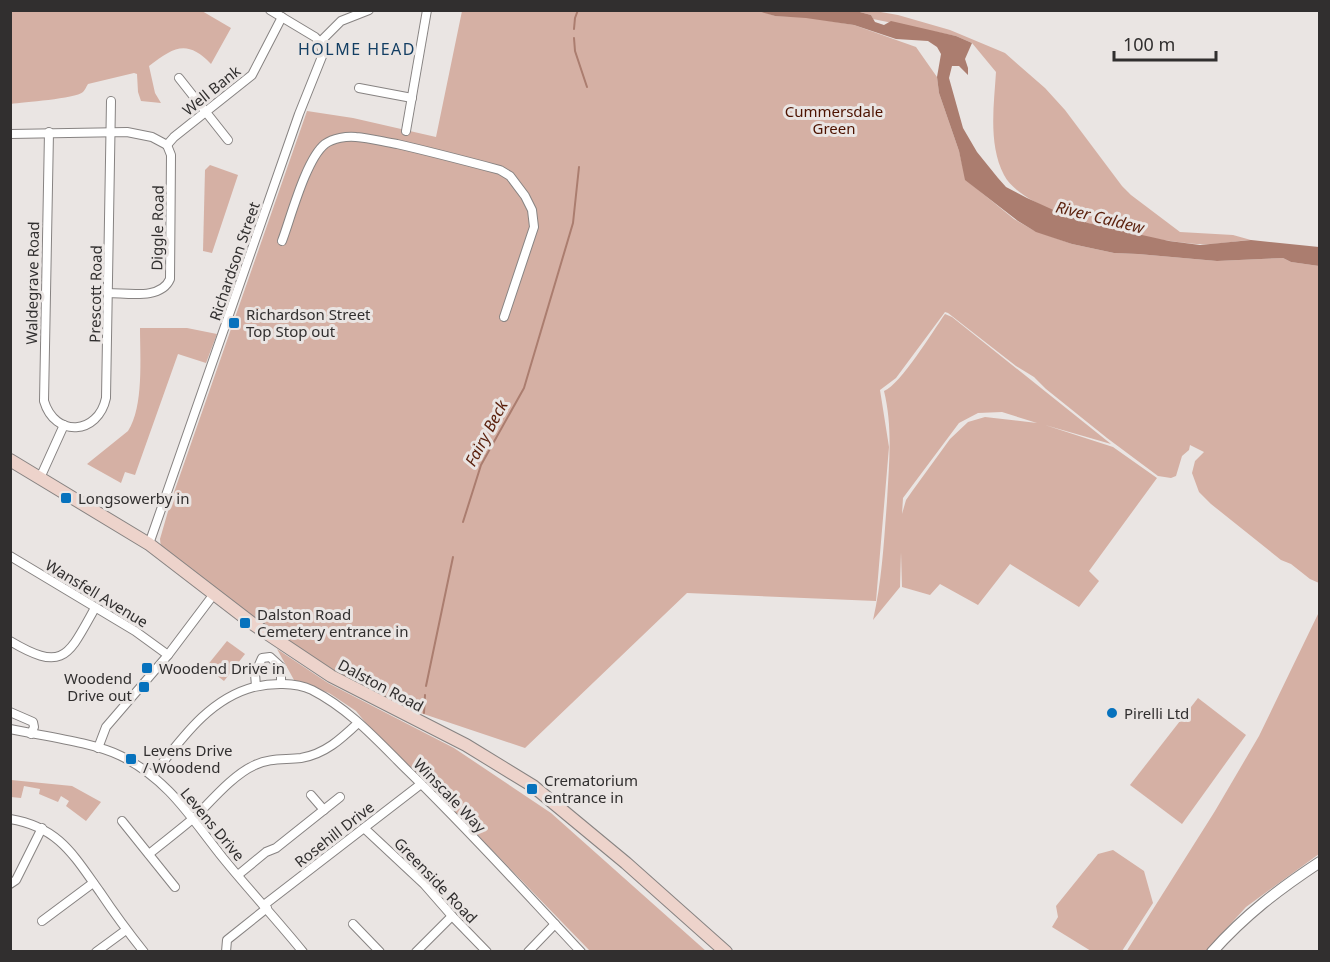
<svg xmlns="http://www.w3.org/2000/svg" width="1330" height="962" font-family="'Noto Sans',sans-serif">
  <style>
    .green { fill: #d5b0a4; fill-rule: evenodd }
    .water { fill: #ab7d6f }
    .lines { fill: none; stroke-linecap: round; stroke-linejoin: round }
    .stream { stroke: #ab7d6f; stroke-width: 2 }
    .minor-casing { stroke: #878382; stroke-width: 10 }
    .tertiary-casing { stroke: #878382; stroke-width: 12 }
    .secondary-casing { stroke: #878382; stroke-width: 14 }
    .minor { stroke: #fff; stroke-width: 8 }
    .tertiary { stroke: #fff; stroke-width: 10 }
    .secondary { stroke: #edd3cb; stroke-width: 12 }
    .poi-dot { fill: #0772bd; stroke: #eae5e3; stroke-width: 2 }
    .labels { text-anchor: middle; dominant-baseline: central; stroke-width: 6; stroke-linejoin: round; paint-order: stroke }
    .street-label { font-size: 15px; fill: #312f2f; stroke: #eae5e3 }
    .park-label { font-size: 15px; fill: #4d1300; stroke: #eae5e3 }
    .poi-label { font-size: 15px; fill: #312f2f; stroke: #eae5e3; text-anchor: start }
    .neighbourhood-label { font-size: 16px; letter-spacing: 1.5px; fill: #133e63; stroke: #eae5e3 }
    .water-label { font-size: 16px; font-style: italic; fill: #5a1f0b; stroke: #eae5e3 }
  </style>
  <rect width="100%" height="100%" fill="#eae5e3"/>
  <g class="green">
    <polygon points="758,10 775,16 806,17 854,25 916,47 937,77 939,93 959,151 966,180 1014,219 1033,230 1072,244 1114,253 1138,254 1217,261 1283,258 1291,262 1319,266 1319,586 1319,583 1310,579 1291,564 1281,560 1211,504 1199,492 1192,473 1195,461 1204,452 1190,445 1189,450 1182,456 1176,476 1171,478 1158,476 1107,438 1046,389 1034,377 1016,366 948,313 945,312 896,378 880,390 889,447 876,601 687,593 525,748 367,695 331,676 161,548 160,539 171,501 307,111 353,118 436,137 462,11"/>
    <path d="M10 11H202L231 28 211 64C187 39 174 47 149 66L155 93 161 103 141 101 138 92 137 74 134 73 88 84C86 87 85 90 83 92 75 99 23 102 11 104Z"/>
    <path d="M856 11H875L898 15 950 30 1005 53 1045 88 1065 110 1122 186 1131 195 1180 232 1233 235 1251 240C1234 241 1215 245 1197 244 1152 241 1026 217 1004 175 988 144 994 105 996 72L972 43 956 36 873 19 871 15Z"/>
    <polygon points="210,165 238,175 212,253 203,251 205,170"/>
    <path d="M945 314 952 317 1111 444 1045 425 1113 447 1157 478 1089 571 1099 581 1079 607 1010 564 978 605 940 584 930 595 902 587 901 552 900 587 873 620C882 581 884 541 887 501 889 463 893 428 884 391 901 384 933 331 945 314ZM1002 412 1037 423 985 417 968 422 950 439 913 490 906 500 902 514 903 498 959 423 978 413Z"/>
    <path d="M140 328H187L217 334 206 363 178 354 135 475 125 472 121 483 87 464 128 431C144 407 140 357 140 328Z"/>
    <polygon points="1319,612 1319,854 1246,907 1206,951 1126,952 1215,811 1259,736"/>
    <polygon points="227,641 245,654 224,681 206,667"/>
    <polygon points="277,649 328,683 454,748 551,813 706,951 590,951 463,820 370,728 356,711 329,693 294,680"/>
    <polygon points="1198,698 1246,735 1182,824 1130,785"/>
    <polygon points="11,780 72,786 101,802 86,821 66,806 69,801 61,796 58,802 39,794 40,789 24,786 21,798 11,797"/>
    <polygon points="1113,850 1144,871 1153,903 1122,951 1091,951 1052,927 1058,917 1056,906 1098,854"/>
  </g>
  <polygon class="water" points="758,11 856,11 871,15 875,22 884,25 891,21 956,36 972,43 965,59 968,68 968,75 959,66 952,66 949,78 963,128 977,152 998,178 1006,187 1027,198 1060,213 1088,223 1169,241 1200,245 1251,240 1319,247 1319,266 1291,262 1283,258 1217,261 1138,254 1114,253 1072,244 1036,232 1018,221 965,180 959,151 939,93 937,77 941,54 937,47 928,41 896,39 854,25 806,18 775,16"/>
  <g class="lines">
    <g class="stream">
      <polyline points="574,29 575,18 578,10"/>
      <polyline points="574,38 575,51 587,87"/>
      <polyline points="463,522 481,465 524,388 573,223 579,167"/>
      <polyline points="426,686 453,557"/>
      <polyline points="424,713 425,695"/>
    </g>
    <g class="minor-casing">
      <g id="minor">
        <polyline points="320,42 341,21 369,10"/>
        <polyline points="179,78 228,140"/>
        <polyline points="359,88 412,98"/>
        <polyline points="406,131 427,10"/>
        <path d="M49 132 44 401C55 438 98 435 106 398L111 101"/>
        <polyline points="10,134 127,132 152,137 167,145"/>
        <polyline points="167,145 174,137 252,75 282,17"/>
        <path d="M282 241C291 217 306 159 325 144 333 138 347 136 356 137 370 138 384 142 397 144 432 152 466 161 500 170L510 176 525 196 532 210 534 227 504 317"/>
        <path d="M108 293C128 293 161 300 170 279L171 155 167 145"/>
        <polyline points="40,478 64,425"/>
        <polyline points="149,544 299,114 323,54 320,42 315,37 270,10"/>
        <polyline points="10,556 135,631 168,655"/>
        <path d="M10 641C64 673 68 656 95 608"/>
        <polyline points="256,686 255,674 262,658 270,657 281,667 281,684"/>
        <polyline points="10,712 33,722 34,727 31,734"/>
        <path d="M10 729C42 736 93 742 121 756 169 780 191 818 223 858 249 890 277 920 303 952"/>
        <polyline points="98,748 106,727 168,655 214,594"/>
        <path d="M153 775C180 741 208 699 254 687 271 683 295 682 312 690 349 709 376 739 405 768 466 827 523 890 581 952"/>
        <polyline points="311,795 324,810"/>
        <path d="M10 819C59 827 74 856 100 892 114 913 128 932 144 952"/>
        <polyline points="122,821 175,887"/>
        <polyline points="364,828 424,884 452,916 487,952"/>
        <path d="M149 854C165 841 181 829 196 816 212 800 234 774 255 765 269 758 285 760 301 758 325 754 341 739 358 723"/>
        <polyline points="238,875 266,852 276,848 340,797"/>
        <polyline points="10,884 16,880 42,828"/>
        <polyline points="264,905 421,784"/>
        <polyline points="42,921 93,883"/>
        <polyline points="353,924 380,952"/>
        <polyline points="96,952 126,930"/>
        <polyline points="226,952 227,940 267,908"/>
        <polyline points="416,952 452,916"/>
        <polyline points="528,952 555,924"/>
      </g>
    </g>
    <g class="tertiary-casing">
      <path id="tertiary" d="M1212 952C1245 915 1279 889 1320 862"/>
    </g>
    <g class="secondary-casing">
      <polyline id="secondary" points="10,460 149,544 253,624 331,676 466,745 533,786 626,863 726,952"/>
    </g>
    <use href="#minor" class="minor"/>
    <use href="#tertiary" class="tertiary"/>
    <use href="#secondary" class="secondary"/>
  </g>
  <g class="poi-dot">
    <rect x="228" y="317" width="12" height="12" rx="3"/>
    <rect x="60" y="492" width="12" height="12" rx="3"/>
    <rect x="239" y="617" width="12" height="12" rx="3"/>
    <rect x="141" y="662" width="12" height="12" rx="3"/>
    <rect x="138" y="681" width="12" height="12" rx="3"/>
    <circle cx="1112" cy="713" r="6"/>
    <rect x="125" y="753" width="12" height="12" rx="3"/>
    <rect x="526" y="783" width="12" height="12" rx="3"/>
  </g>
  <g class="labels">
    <g class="street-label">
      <text transform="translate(211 90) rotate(-39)">Well Bank</text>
      <text transform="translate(157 228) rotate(-89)">Diggle Road</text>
      <text transform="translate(234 261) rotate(-71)">Richardson Street</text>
      <text transform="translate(32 283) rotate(-89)">Waldegrave Road</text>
      <text transform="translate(95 294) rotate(-89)">Prescott Road</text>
      <text transform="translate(97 593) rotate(31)">Wansfell Avenue</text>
      <text transform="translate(381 685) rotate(28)">Dalston Road</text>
      <text transform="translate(450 795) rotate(46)">Winscale Way</text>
      <text transform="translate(213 824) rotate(50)">Levens Drive</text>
      <text transform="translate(334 834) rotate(-38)">Rosehill Drive</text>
      <text transform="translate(436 880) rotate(46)">Greenside Road</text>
    </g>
    <g class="park-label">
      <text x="834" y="111">Cummersdale<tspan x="834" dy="17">Green</tspan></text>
    </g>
    <g class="poi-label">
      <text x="246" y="314">Richardson Street<tspan x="246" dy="17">Top Stop out</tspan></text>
      <text x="78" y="498">Longsowerby in</text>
      <text x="257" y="614">Dalston Road<tspan x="257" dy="17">Cemetery entrance in</tspan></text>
      <text x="159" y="668">Woodend Drive in</text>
      <text x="132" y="678" text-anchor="end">Woodend<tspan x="132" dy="17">Drive out</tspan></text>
      <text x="1124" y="713">Pirelli Ltd</text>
      <text x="143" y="750">Levens Drive<tspan x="143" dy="17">/ Woodend</tspan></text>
      <text x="544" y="780">Crematorium<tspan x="544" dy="17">entrance in</tspan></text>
    </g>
    <g class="neighbourhood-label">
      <text x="357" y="49">HOLME HEAD</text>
    </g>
    <g class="water-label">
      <text transform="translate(1100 217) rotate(14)">River Caldew</text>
      <text transform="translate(486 433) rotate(-62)">Fairy Beck</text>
    </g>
  </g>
  <rect width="1330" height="962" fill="none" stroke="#312f2f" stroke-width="24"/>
  <path d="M1114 51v9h102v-9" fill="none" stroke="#312f2f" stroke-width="3"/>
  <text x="1123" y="51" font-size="18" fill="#312f2f" stroke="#eae5e3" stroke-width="4.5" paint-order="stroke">100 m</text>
</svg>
